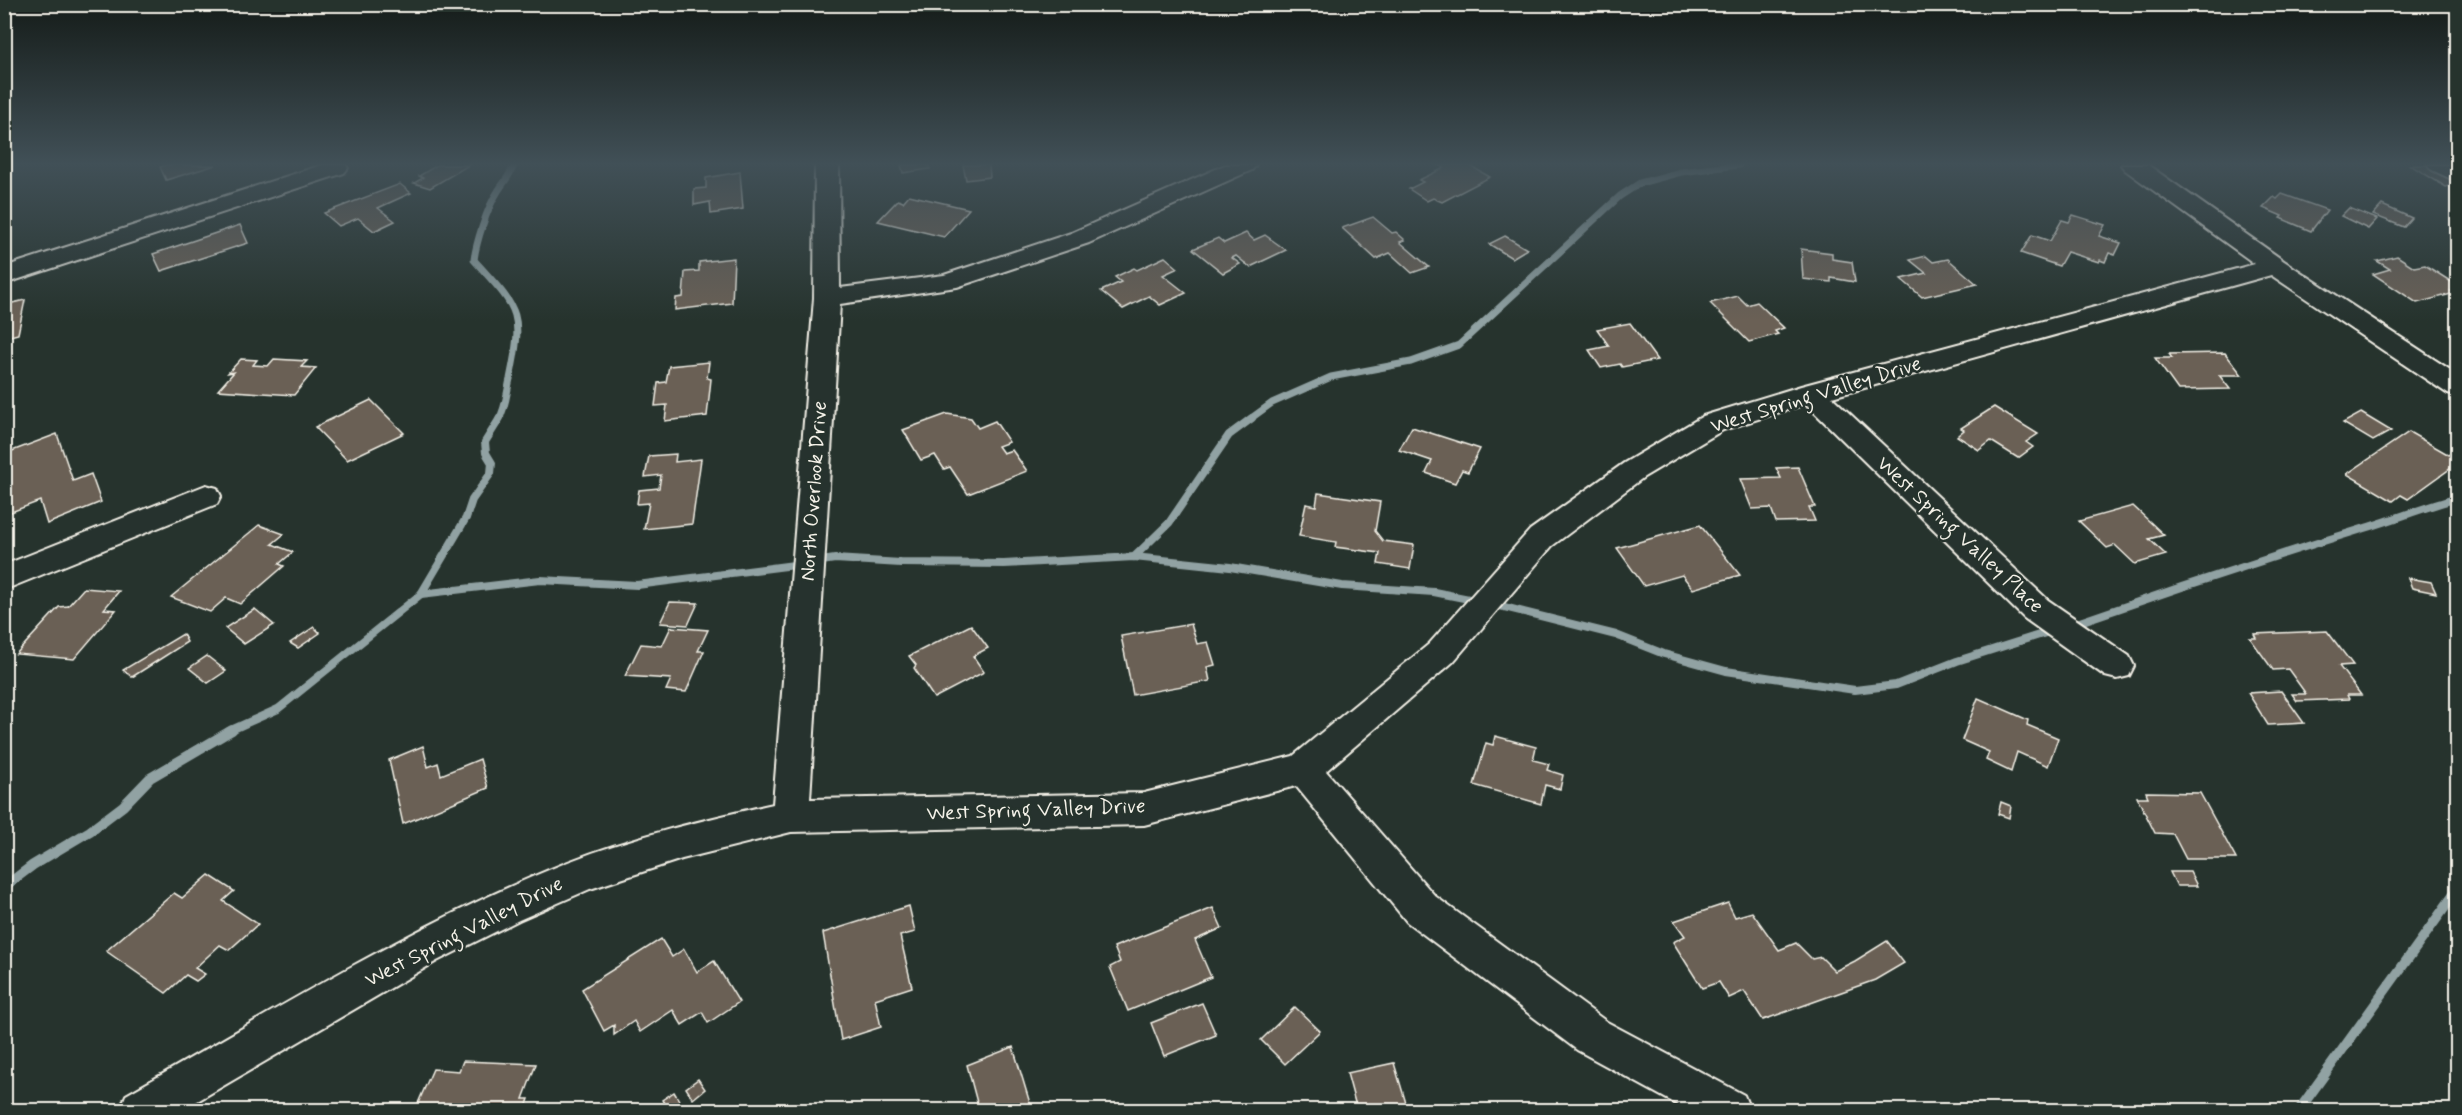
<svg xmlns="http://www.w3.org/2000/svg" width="2462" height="1115" font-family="Mynerve,sans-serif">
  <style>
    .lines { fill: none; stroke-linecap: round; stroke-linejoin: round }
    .stream-far2 { stroke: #91a2a3; stroke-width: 7 }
    .stream-far1 { stroke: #91a2a3; stroke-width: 8 }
    .stream { stroke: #91a2a3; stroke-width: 10 }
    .building { fill: #6a6054; stroke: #f4f1e8; stroke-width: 1.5 }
    .street-casing { stroke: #f4f1e8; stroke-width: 4 }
    .street { fill: #26332d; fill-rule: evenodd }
    .labels { text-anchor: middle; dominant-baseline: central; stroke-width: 5; stroke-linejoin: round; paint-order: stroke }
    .street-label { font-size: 21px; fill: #f4f1e8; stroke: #26332d }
  </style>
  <rect width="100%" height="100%" fill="#26332d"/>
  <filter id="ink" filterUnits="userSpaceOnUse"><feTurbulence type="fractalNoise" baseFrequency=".0167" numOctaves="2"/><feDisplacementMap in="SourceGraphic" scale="12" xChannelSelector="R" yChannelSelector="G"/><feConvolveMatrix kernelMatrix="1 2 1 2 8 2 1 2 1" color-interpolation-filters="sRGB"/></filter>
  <g filter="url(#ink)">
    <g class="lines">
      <g class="stream-far2">
        <path d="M499 419C506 408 507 391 510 379 524 311 519 310 474 260 476 243 487 208 497 193 503 183 510 176 514 165"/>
        <polyline points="1250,419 1272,403 1331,377 1411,362 1459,345 1620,196 1640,183 1681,172 1739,165"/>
      </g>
      <g class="stream-far1">
        <polyline points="1134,557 1169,523 1229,435 1252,418"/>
        <polyline points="815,562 835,559 901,563 1004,564 1134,557 1230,567 1342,586 1434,592 1479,601"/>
        <polyline points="421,594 540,580 637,585 802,564"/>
        <polyline points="1492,604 1616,635 1664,654 1726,671 1855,690 1896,685 1957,661 2055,630"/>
        <path d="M2071 625C2168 591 2265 559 2362 529 2395 519 2425 507 2458 498"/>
        <polyline points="229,731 278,709 421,594 466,518 472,500 491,473 492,463 486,453 485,442 500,418"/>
      </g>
      <g class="stream">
        <polyline points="4,887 33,865 90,831 123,806 150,778 232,730"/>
        <polyline points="2299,1110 2458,889"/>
      </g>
    </g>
    <g class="building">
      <polygon points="166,165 216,165 166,180 160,167"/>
      <polygon points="437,165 469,165 430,188 414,183 423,178 419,176"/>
      <polygon points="901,165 929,165 930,169 903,173"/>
      <polygon points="963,165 989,165 990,177 966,180"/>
      <polygon points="1439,165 1469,165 1490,177 1442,202 1433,198 1427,201 1409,189 1423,182 1419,180 1444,168"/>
      <polygon points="2410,165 2429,165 2458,184 2446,187"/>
      <polygon points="740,172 743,209 711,214 710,202 694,205 694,189 706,188 706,178"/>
      <polygon points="400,184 411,193 378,208 395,221 374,231 358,218 339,226 324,213"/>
      <polygon points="2282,194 2327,210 2311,231 2280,218 2282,216 2263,208 2274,197 2277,199"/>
      <polygon points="909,195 969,209 944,237 878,221 898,200 903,202"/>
      <polygon points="2382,205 2412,218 2404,227 2373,215"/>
      <polygon points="2349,208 2377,219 2368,229 2341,216"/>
      <polygon points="2073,215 2105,225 2099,236 2121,243 2115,255 2109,253 2105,262 2100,260 2099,262 2067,252 2059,266 2021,253 2032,235 2050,241 2062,220 2069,222"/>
      <polygon points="1373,217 1392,233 1396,232 1405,240 1400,242 1429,267 1412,273 1390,253 1376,259 1342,228"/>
      <polygon points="240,225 248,243 161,271 153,254"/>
      <polygon points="1246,233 1254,240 1265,235 1286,250 1250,267 1236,256 1232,258 1240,264 1223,273 1193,249 1218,238 1224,243"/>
      <polygon points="1505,236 1527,249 1512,258 1489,244"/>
      <polygon points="1801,249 1832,253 1832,259 1852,262 1855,282 1831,278 1831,282 1803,279"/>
      <polygon points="1926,256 1933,262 1948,259 1977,284 1922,297 1901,279 1926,273 1910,260"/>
      <polygon points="2397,256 2414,267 2425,265 2458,286 2458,289 2451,291 2455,293 2417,303 2373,274 2390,269 2377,261"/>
      <polygon points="1165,257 1178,268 1163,275 1186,293 1160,305 1149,296 1123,309 1101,291 1121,282 1115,277 1134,268 1137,270"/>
      <polygon points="734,258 732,303 675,310 676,298 683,297 685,272 699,271 699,262"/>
      <polygon points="1738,296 1747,305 1757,302 1784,328 1775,331 1778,334 1749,342 1710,303"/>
      <polygon points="25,300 18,334 6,337 4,347 4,305"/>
      <polygon points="1630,323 1657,360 1622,367 1620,364 1601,368 1589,350 1609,346 1597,329"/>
      <polygon points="2225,353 2242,375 2219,375 2230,389 2178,390 2155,358 2172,358 2169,354"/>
      <polygon points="241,359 257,360 253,365 268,366 274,359 307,361 301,367 316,368 294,395 218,390 234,372 228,373"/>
      <polygon points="709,362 707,378 711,379 707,416 665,421 667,405 655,406 658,383 666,382 669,366"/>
      <polygon points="371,400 404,433 347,460 315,427"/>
      <polygon points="1994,407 2038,434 2026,442 2033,447 2018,458 1991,441 1979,450 1957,436 1964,430 1961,428"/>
      <polygon points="2361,413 2391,431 2373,441 2343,423"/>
      <polygon points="947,414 971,418 978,428 995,421 1009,442 998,446 1003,453 1012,450 1027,471 968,494 950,467 944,469 935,455 921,460 903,430"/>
      <polygon points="1412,427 1480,449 1468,472 1462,470 1455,483 1426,473 1432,461 1399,450"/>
      <polygon points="2409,432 2458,460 2458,463 2408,499 2401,495 2393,501 2347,474"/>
      <polygon points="57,434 73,481 91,474 101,502 47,524 40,501 6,514 4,454"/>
      <polygon points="676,454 675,462 701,459 692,524 644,529 649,503 637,504 639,490 659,488 661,475 645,477 649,456"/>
      <polygon points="1798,467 1815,507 1809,507 1815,521 1776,522 1771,508 1752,509 1740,479 1781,478 1776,468"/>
      <polygon points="1318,493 1380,502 1375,531 1383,541 1414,545 1410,569 1378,564 1380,553 1335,547 1336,542 1299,536 1306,504 1316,506"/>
      <polygon points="2133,506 2164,535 2149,539 2166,555 2135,564 2115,545 2107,548 2079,521"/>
      <polygon points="259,525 284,534 272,544 293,552 279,564 284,566 240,604 226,598 210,612 171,597"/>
      <polygon points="1700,525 1740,575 1693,589 1682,575 1644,586 1617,548"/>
      <polygon points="2408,578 2431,582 2436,593 2412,588"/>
      <polygon points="84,588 119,591 104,609 116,610 74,659 16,654 59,607 68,606"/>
      <polygon points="670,602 698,603 688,625 660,623"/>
      <polygon points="255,609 274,625 244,644 225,628"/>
      <polygon points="1191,624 1197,644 1208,642 1215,665 1207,667 1210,681 1133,695 1121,636"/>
      <polygon points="971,625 988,648 973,656 984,672 934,698 914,668 916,665 909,656"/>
      <polygon points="314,627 320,633 298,648 290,643"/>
      <polygon points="671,627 708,630 698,651 704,651 686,692 666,690 671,679 625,676 641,644 662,646"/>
      <polygon points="2327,631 2353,665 2339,666 2361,695 2347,695 2349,699 2297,701 2292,694 2306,694 2288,669 2273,670 2250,638 2256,638 2254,634"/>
      <polygon points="183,634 187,642 132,677 123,670"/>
      <polygon points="207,656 226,671 208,683 189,668"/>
      <polygon points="2281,691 2304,723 2268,725 2248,693"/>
      <polygon points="1978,698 2028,720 2027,725 2058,738 2048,766 2017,752 2011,772 1986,760 1989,752 1962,740"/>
      <polygon points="1495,736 1536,747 1533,760 1549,764 1547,770 1563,775 1560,789 1545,785 1541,804 1474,785 1486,743 1493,745"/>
      <polygon points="423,746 428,767 438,763 441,775 480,759 488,788 403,824 389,760"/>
      <polygon points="2146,792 2200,793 2236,859 2186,859 2173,834 2155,833 2137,797 2148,797"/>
      <polygon points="2001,802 2011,806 2009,818 1998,814"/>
      <polygon points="2170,872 2190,872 2197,886 2177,886"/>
      <polygon points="209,875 234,891 223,901 258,924 229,950 220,945 195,968 205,974 196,981 186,975 166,993 106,951 174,893 182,898"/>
      <polygon points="1728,903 1735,917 1752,912 1779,950 1796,943 1812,959 1821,957 1835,971 1855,961 1887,941 1904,963 1875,980 1763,1020 1744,991 1729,998 1719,982 1702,988 1673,942 1685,936 1674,921"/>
      <polygon points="909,906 915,932 900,936 912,987 875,999 881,1027 841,1040 823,933"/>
      <polygon points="1213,908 1222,928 1195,940 1211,977 1128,1011 1110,967 1120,962 1114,947"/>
      <polygon points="661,939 672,957 684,949 697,972 714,961 739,1002 708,1023 702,1012 682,1025 673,1010 640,1032 634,1021 614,1035 614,1025 604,1031 582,989"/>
      <polygon points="1202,1003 1216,1035 1164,1056 1151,1023"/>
      <polygon points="1295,1007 1320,1031 1285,1064 1261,1040"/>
      <polygon points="1013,1047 1032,1110 979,1110 967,1065"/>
      <polygon points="463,1061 536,1064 523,1099 529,1099 525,1110 415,1110 433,1069 459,1071"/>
      <polygon points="1394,1063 1408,1110 1357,1110 1347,1073"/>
      <polygon points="698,1079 705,1089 693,1099 686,1088"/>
      <polygon points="674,1092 684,1109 682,1110 669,1110 662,1100"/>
      <polygon points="1457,1102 1459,1110 1418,1110"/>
      <polygon points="1942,1104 1996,1110 1943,1110"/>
    </g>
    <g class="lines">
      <g class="street-casing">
        <g id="street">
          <polygon points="322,165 346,165 348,168 344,173 4,284 4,267"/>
          <path d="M815 165H839L840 288 944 275 1071 233 1225 165H1256L1252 170 1089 243 957 287 840 304 810 799 1144 793 1293 756 1429 644 1530 530 1624 463 1703 416 1801 386 2255 264 2125 170 2121 165H2148L2284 261 2458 375V397L2448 394 2271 275 1832 397 2048 600 2129 656 2134 666 2129 676 2117 679 2105 676 2024 618 1806 404 1723 430 1644 477 1552 546 1453 662 1326 771 1435 896 1607 1022 1744 1095 1750 1110H1687L1577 1050 1407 922 1296 786 1144 825 791 832 682 859 590 889 519 920 437 961 182 1110H120L126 1095C271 1013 413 924 568 862 634 836 704 820 773 804L814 298Z"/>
          <polygon points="2428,165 2458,165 2458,182 2432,170"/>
          <polygon points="206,485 217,488 221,496 217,504 4,590 4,565"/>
        </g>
      </g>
      <use href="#street" class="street"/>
    </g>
  </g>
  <linearGradient id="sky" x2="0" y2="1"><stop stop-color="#151c19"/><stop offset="0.51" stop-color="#415057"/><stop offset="1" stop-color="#415057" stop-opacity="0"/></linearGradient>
  <rect width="2462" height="321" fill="url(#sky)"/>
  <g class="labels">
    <g class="street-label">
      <text transform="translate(1816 395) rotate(-17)">West Spring Valley Drive</text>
      <text transform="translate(814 491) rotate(-86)">North Overlook Drive</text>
      <text transform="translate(1960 535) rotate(43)">West Spring Valley Place</text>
      <text transform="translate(1036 810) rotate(-2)">West Spring Valley Drive</text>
      <text transform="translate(464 932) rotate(-27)">West Spring Valley Drive</text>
    </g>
  </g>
  <rect width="2462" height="1115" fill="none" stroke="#26332d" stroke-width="24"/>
  <rect x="12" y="12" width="2438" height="1091" fill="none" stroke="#f4f1e8" stroke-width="2" filter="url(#ink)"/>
</svg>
